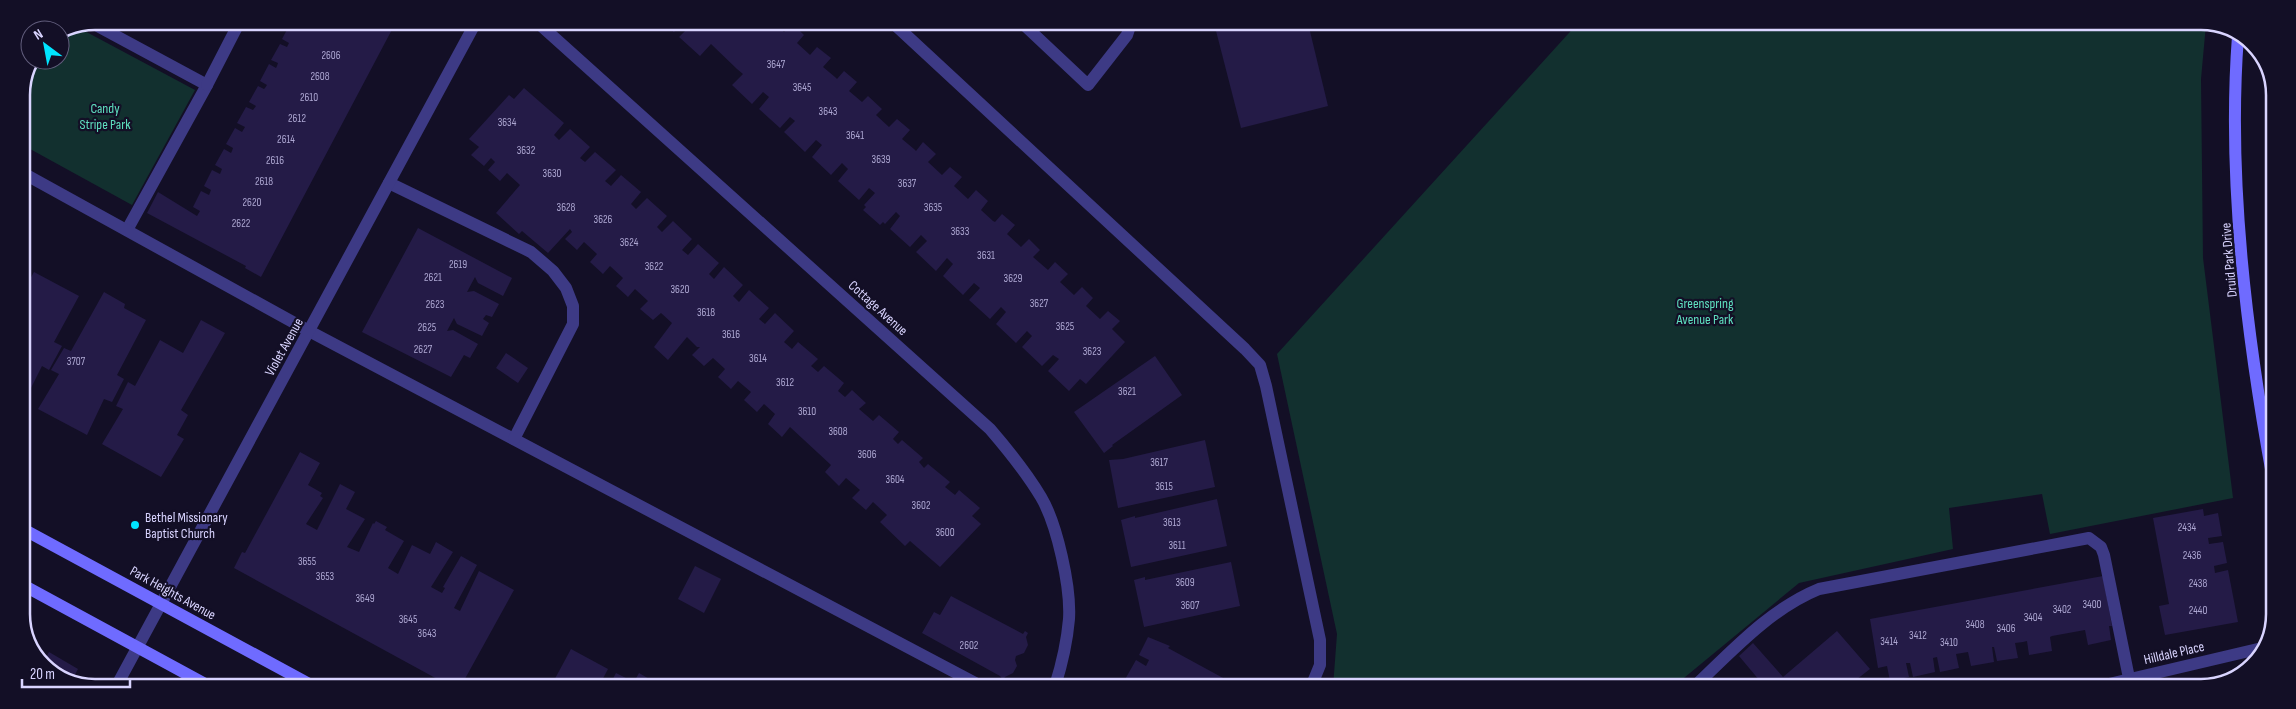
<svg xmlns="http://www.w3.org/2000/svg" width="2296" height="709" font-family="'Sofia Sans Condensed',sans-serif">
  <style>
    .green { fill: #12302f }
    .building { fill: #241b47 }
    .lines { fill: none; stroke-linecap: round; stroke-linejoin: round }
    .service { stroke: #3d3a85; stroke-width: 12 }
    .minor { stroke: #3d3a85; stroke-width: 12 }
    .secondary { stroke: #6f6bff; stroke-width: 12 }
    .poi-dot { fill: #00e5ff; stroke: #130f26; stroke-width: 2 }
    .labels { text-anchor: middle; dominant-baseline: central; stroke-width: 4.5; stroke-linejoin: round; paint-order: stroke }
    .number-label { font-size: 11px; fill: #aca6d1 }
    .park-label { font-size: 14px; fill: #5fe0c0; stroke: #130f26 }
    .street-label { font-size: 14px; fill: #d9d4ff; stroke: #130f26 }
    .poi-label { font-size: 14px; fill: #d9d4ff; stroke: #130f26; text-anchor: start }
    .rim { fill: none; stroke: #d9d4ff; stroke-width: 2.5 }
  </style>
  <rect width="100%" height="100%" fill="#130f26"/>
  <g class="green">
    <polygon points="1578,23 2206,24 2201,79 2203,258 2233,498 2050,534 2042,494 1949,508 1953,549 1799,583 1673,687 1333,687 1337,634 1277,354"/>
    <polygon points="79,28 195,90 132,205 21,144 21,95 36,60 60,60 60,36"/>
  </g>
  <g class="building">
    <polygon points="291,22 298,26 301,22 396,22 261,277 245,268 246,266 147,213 158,192 197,216 200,211 193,207 201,191 209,195 211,190 204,186 212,170 220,174 222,169 215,165 224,149 231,153 232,151 233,148 226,144 235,128 242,132 245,127 237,123 246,107 253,110 256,106 249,102 258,86 264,89 265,88 267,85 260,81 269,64 276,68 277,66 278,63 271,60 280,44 287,47 289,43 282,39"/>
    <polygon points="662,22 683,22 674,32"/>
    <polygon points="686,22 774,22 784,32 792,23 804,35 797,43 809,54 810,55 817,47 831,58 823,67 835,77 837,79 844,71 857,82 849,91 862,102 868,96 882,109 876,115 889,127 897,119 910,130 902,139 914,149 916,151 923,142 936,154 928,162 942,175 950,167 962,177 954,186 968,199 976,190 988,201 981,210 993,221 995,222 1002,214 1015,225 1007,234 1021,247 1029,239 1040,250 1033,257 1048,270 1055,262 1068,274 1060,282 1074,295 1082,287 1093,298 1086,306 1100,319 1108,311 1120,321 1112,329 1125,342 1086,384 1080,379 1069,391 1048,371 1059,359 1053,355 1042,366 1022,347 1032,336 1027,331 1016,343 996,324 1006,312 1001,307 990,319 969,300 980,288 974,283 963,295 943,276 953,264 947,258 936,271 916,252 927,241 921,235 910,247 890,229 900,216 896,212 885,224 883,222 880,225 863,210 866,207 864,205 875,193 869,188 859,200 838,181 848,169 842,163 831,175 812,157 822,145 816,140 805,152 784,132 795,121 790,117 780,128 759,109 769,97 763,92 752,104 732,85 743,74 737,69 711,44 700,56 679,37 690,26"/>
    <polygon points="1214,23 1308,23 1328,106 1241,128"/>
    <polygon points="524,88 564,123 554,135 559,140 570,129 590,147 580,158 585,162 595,152 616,170 605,181 611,186 621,175 641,192 631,204 636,209 647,198 667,216 657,227 662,232 673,221 692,239 682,250 688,255 698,244 719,263 709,274 714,279 724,267 743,285 733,296 739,302 749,290 769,308 759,319 765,324 775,313 794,331 784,342 792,349 798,342 818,359 811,366 818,372 824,366 844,383 838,391 845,397 852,390 866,403 859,409 873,421 879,415 899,432 893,439 898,444 902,440 923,458 919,462 924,468 928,464 950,482 945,487 955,495 959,490 980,508 972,516 981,524 940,567 910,541 905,546 880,522 887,515 873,502 866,510 852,498 860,490 846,478 839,486 825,472 831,465 790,427 782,437 768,424 775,414 764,404 757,412 744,400 751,392 738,381 731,389 718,377 725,369 713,358 704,366 692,355 700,347 697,347 687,337 668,360 654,347 672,323 661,313 653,320 640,309 648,301 635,289 628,297 616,286 623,278 610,266 603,274 590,262 597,254 584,242 577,250 565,239 572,232 570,229 548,253 522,231 519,234 496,213 520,185 507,173 500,181 488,170 495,162 491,158 484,166 471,155 479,147 469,139 509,95 514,99"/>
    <polygon points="418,228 512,278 503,296 478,283 475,277 467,292 474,291 499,304 492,317 486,315 483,319 489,323 482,336 457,324 454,318 447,331 453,330 478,344 470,358 464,355 451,377 362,332"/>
    <polygon points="34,272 79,296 54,342 62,346 49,370 42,366 24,402 21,401 21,295"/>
    <polygon points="104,292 125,304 124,308 146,320 117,375 124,379 112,402 104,399 87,435 38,409 59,374 51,370 64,348 71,351"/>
    <polygon points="201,320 225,333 181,410 188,415 177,435 184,439 161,477 102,444 123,409 116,406 128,382 135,386 160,340 183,353"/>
    <polygon points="506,353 528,368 518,383 496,368"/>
    <polygon points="1155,356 1182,395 1112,445 1113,446 1104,453 1074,412"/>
    <polygon points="1205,440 1215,487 1118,508 1109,460 1123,459"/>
    <polygon points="300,452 320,463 308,485 322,493 320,496 323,498 306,524 317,530 340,484 355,492 346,509 365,519 347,547 359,552 373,523 374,524 376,521 387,527 385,530 404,541 388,568 398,574 412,545 430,554 436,542 453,552 431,587 442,593 445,588 443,587 461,556 477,565 454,608 460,611 479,571 514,590 461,686 450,686 234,568 242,552 245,553"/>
    <polygon points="1217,499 1227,546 1131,567 1121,520 1135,516 1135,518"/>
    <polygon points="2203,509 2204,516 2218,513 2222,536 2208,538 2209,544 2223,542 2227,563 2214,566 2215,573 2228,570 2238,622 2165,635 2159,606 2169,604 2153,518"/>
    <polygon points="1231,562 1240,606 1144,627 1134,580 1145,577 1145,580"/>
    <polygon points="695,566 721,579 704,613 678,599"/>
    <polygon points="2103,576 2112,626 2109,626 2111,640 2088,645 2085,630 2052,636 2050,637 2052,651 2029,655 2027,641 2023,642 2015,643 2018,658 1997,661 1994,647 1992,647 1994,662 1971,666 1968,652 1956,654 1959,668 1940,672 1937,657 1933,658 1935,672 1913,677 1910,663 1906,663 1909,677 1890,681 1887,666 1878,668 1870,619"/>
    <polygon points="951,596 1023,634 1025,631 1028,633 1026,637 1028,645 1024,653 1016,656 1015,660 1017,666 1013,673 1005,677 1003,680 1000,676 922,633 934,612 940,615"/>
    <polygon points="1837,631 1870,669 1852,683 1856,687 1765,687 1739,656 1753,643 1783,677"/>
    <polygon points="1148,637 1170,646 1168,648 1236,685 1130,686 1123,683 1136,660 1146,666 1149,660 1139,655"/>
    <polygon points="571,649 608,669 599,686 551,686"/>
    <polygon points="49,652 78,669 71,682 43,663"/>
    <polygon points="616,673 634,682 639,673 658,684 656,686 609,686"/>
  </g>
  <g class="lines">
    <g class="service">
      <polyline points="892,22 1245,349 1260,365 1266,386 1320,640 1320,665 1311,687"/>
      <polyline points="1021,22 1088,85 1127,35 1131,23"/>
      <polyline points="92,23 207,85 127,230"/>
      <polyline points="207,85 240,21"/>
      <polyline points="21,172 309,331 981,686"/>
      <polyline points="389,183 531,252 553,271 566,288 573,306 573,324 514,439"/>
      <path d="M1694 687C1732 651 1770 609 1819 589L2089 538 2101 547 2104 555 2131 688"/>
    </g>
    <g class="minor">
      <path d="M537 22 990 429C1009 451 1026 472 1041 497 1057 524 1071 587 1069 619 1067 642 1062 664 1055 686"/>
      <polyline points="117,685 476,22"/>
      <polyline points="2092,688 2262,648"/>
    </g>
    <g class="secondary">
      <path d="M2238 36C2227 180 2247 338 2273 480"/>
      <polyline points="21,528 311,685"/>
      <polyline points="21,584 207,685"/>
    </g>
  </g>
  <circle class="poi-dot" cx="135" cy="525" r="5"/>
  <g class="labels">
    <g class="number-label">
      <text x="331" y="55">2606</text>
      <text x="776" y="64">3647</text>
      <text x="320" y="76">2608</text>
      <text x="802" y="87">3645</text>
      <text x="309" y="97">2610</text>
      <text x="828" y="111">3643</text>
      <text x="297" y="118">2612</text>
      <text x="507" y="122">3634</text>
      <text x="855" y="135">3641</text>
      <text x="286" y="139">2614</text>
      <text x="526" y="150">3632</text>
      <text x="881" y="159">3639</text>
      <text x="275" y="160">2616</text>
      <text x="552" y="173">3630</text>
      <text x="264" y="181">2618</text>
      <text x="907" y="183">3637</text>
      <text x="252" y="202">2620</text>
      <text x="566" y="207">3628</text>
      <text x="933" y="207">3635</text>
      <text x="603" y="219">3626</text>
      <text x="241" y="223">2622</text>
      <text x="960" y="231">3633</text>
      <text x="629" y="242">3624</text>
      <text x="986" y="255">3631</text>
      <text x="458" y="264">2619</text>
      <text x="654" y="266">3622</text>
      <text x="433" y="277">2621</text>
      <text x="1013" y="278">3629</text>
      <text x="680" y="289">3620</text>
      <text x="1039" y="303">3627</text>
      <text x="435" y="304">2623</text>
      <text x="706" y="312">3618</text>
      <text x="1065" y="326">3625</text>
      <text x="427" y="327">2625</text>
      <text x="731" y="334">3616</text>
      <text x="423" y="349">2627</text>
      <text x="1092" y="351">3623</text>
      <text x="758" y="358">3614</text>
      <text x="76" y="361">3707</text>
      <text x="785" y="382">3612</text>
      <text x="1127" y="391">3621</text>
      <text x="807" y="411">3610</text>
      <text x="838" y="431">3608</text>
      <text x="867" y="454">3606</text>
      <text x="1159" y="462">3617</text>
      <text x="895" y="479">3604</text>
      <text x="1164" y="486">3615</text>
      <text x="921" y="505">3602</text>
      <text x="1172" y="522">3613</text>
      <text x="2187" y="527">2434</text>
      <text x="945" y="532">3600</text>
      <text x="1177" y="545">3611</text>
      <text x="2192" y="555">2436</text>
      <text x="307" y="561">3655</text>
      <text x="325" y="576">3653</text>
      <text x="1185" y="582">3609</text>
      <text x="2198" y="583">2438</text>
      <text x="365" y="598">3649</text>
      <text x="2092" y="604">3400</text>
      <text x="1190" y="605">3607</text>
      <text x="2062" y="609">3402</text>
      <text x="2198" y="610">2440</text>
      <text x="2033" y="617">3404</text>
      <text x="408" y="619">3645</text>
      <text x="1975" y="624">3408</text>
      <text x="2006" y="628">3406</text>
      <text x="427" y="633">3643</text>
      <text x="1918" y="635">3412</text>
      <text x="1889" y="641">3414</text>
      <text x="1949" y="642">3410</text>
      <text x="969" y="645">2602</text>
    </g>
    <g class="park-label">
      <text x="105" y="108">Candy<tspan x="105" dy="16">Stripe Park</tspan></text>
      <text x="1705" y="303">Greenspring<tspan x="1705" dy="16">Avenue Park</tspan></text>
    </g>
    <g class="street-label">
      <text transform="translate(2229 260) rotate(-95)">Druid Park Drive</text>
      <text transform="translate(878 308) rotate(42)">Cottage Avenue</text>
      <text transform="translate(284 347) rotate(-61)">Violet Avenue</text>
      <text transform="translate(173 593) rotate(29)">Park Heights Avenue</text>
      <text transform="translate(2174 653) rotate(-13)">Hilldale Place</text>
    </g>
    <g class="poi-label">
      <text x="145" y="517">Bethel Missionary<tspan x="145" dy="16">Baptist Church</tspan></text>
    </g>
  </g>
  <path d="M0 0H2296V709H0ZM95 30H2201A65 65 0 0 1 2266 95V614A65 65 0 0 1 2201 679H95A65 65 0 0 1 30 614V95A65 65 0 0 1 95 30Z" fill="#130f26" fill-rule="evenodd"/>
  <path class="rim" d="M95 30H2201A65 65 0 0 1 2266 95V614A65 65 0 0 1 2201 679H95A65 65 0 0 1 30 614V95A65 65 0 0 1 95 30Z"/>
  <g transform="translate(45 45) rotate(328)"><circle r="24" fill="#130f26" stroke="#625e7d"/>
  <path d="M0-4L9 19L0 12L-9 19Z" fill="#00e5ff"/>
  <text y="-8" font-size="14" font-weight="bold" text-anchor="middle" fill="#d9d4ff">N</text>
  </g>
  <path d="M22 679v8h108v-8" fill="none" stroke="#d9d4ff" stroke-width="2.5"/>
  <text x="30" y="679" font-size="15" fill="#d9d4ff" stroke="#130f26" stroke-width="4" paint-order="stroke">20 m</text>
</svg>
